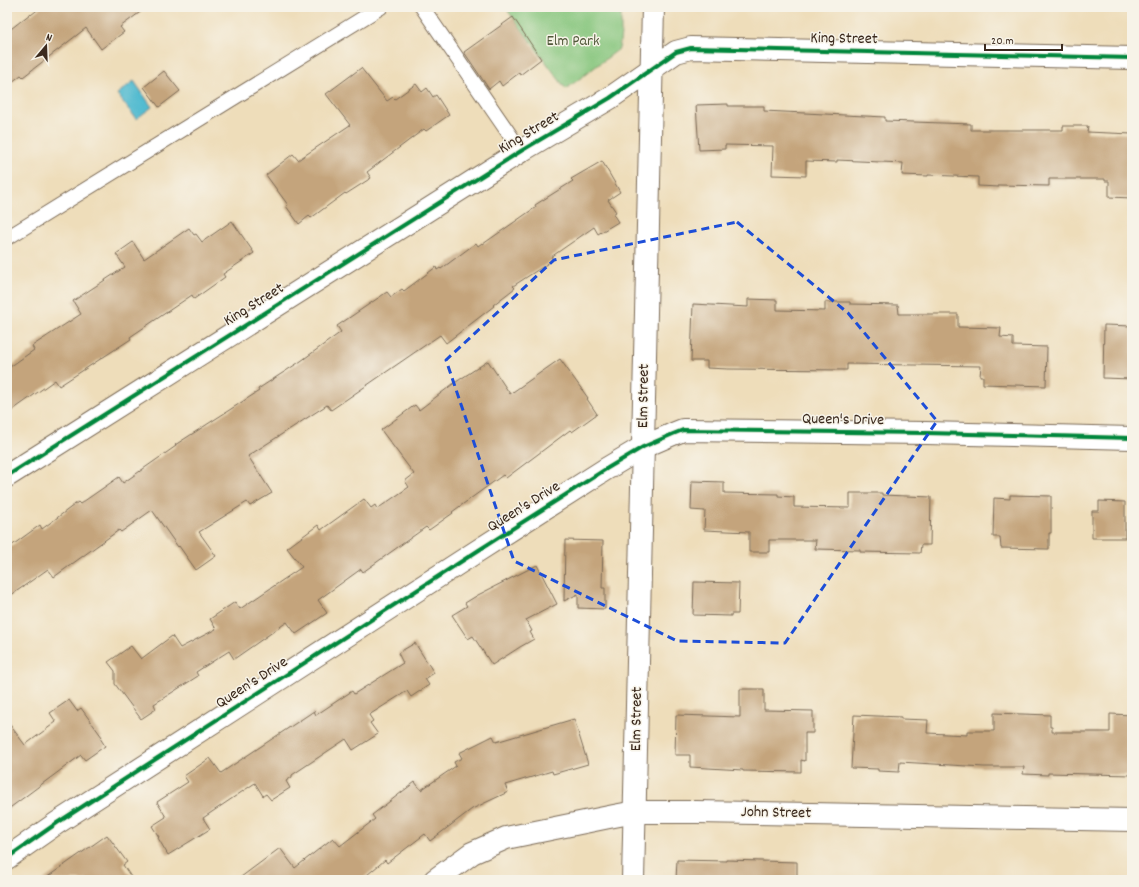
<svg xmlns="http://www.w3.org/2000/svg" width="1139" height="887" font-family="Dekko,sans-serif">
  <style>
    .green { fill: #87c67e; stroke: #61784e }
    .water { fill: #52bbd0; stroke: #467277 }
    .building { fill: #c4a47b }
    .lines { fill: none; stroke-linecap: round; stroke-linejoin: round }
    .service-casing { stroke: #7a6955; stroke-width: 16 }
    .minor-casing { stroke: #7a6955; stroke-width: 24 }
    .service { stroke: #fff; stroke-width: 14 }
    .minor { stroke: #fff; stroke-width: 22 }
    .cycleway-casing { stroke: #f7f3e8; stroke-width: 6 }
    .cycleway { stroke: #00873e; stroke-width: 4 }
    .marked { fill: none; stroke: #1d4ed8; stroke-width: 3; stroke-dasharray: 8 5; stroke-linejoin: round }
    .labels { text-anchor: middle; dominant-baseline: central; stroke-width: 3; stroke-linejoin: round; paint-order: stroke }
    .street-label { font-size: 16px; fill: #3b2a1e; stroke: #f7f3e8 }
    .park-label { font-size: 16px; fill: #52593b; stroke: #f7f3e8 }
  </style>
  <rect width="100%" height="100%" fill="#f7f3e8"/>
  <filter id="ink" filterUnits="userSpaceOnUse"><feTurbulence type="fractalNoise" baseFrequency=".025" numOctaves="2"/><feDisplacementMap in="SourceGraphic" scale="8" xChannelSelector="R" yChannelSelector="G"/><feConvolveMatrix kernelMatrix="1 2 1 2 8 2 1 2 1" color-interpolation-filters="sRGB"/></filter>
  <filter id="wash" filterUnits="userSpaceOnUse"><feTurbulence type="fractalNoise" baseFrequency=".012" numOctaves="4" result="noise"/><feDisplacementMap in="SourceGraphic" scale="16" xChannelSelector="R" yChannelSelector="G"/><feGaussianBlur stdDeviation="0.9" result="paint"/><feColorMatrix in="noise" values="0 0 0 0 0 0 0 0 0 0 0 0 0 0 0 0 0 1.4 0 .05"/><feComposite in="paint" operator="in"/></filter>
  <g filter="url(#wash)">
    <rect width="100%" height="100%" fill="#eeddba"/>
    <polygon class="green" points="505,7 621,7 621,34 619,49 566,89"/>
    <polygon class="water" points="134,81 152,107 136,119 117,94"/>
    <g id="blocks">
      <g class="building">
        <polygon points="41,7 147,7 120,27 124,32 101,49 86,28 23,77 21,75 7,86 7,32 30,14 31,15"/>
        <polygon points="513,17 541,59 520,75 519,73 502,86 499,81 489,89 464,52"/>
        <polygon points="361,68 387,101 393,97 395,99 416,84 422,92 427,88 433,97 436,95 449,115 426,131 424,129 367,172 371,178 346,194 345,193 311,218 309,216 299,224 286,206 288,205 266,175 293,154 298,160 350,125 326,94"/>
        <polygon points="164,71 180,91 159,107 144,87"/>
        <polygon points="728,104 728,106 764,106 764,111 885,117 885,121 971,124 971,130 1063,130 1063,126 1088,126 1087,132 1132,134 1132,198 1109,197 1109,181 1105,181 1105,179 1049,179 1049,186 999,185 999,187 978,186 978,177 928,175 928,176 902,175 903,163 837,160 837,162 806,161 806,176 772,175 773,146 725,145 725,149 699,150 696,105"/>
        <polygon points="602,161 620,192 608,200 616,212 613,214 618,222 598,234 594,227 551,257 553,260 513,286 515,288 493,305 494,306 446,343 440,335 331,410 327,405 248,456 272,493 250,506 247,502 199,532 216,556 196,570 179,546 178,547 152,510 121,532 119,530 54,577 48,569 7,598 7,549 40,525 42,529 78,502 80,504 119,477 123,483 176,446 175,445 259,391 258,389 301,361 341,332 337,326 387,292 391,297 402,289 404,291 436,267 437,270 440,268 441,269 476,243 478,246 482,243 483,244 536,207 535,205 573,181 571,179"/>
        <polygon points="232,221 254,253 223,274 225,277 194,299 192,295 130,337 131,339 59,386 55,380 7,414 7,369 34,350 32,346 81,314 73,301 125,267 116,254 133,242 144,259 189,228 194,235 196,234 202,242"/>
        <polygon points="748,299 777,300 777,310 825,311 825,302 850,302 850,304 898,305 899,314 958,314 958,327 1001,328 1000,337 1013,338 1013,346 1047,347 1046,386 983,384 983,376 980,376 981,366 847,364 847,370 728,369 707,368 707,361 691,361 693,304 748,307"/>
        <polygon points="1104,325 1132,326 1132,379 1103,378"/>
        <polygon points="560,359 588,398 587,399 597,414 572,432 570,430 506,478 503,475 452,512 453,513 429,530 426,527 363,572 361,569 318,600 327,613 296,634 287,622 234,659 229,651 196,672 198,676 154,704 156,709 141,719 115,684 115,671 108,662 131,646 141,659 172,636 180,648 216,629 210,619 235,602 240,609 302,567 287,548 318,525 321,530 364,499 371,508 375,505 377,509 409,487 405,481 414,474 381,430 415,405 419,410 453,384 488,361 510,394"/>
        <polygon points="692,481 724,482 724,493 778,494 778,496 794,497 794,507 850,508 850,493 882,493 882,495 931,497 930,545 921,545 920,553 860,552 860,550 815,549 816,540 769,540 769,552 749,552 749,532 704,530 705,511 691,510"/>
        <polygon points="1010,495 1051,496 1051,533 1049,533 1049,549 1001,548 1000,537 993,537 994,498 1010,499"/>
        <polygon points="1099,501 1125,502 1125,538 1092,538 1092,511 1099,511"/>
        <polygon points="565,540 603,541 602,588 605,588 605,609 578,608 578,594 564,601"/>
        <polygon points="537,565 557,604 526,620 532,631 530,632 534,639 520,647 492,665 473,636 468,639 452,615 467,606 465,603 478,595"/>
        <polygon points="694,582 739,583 738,614 731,614 731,616 693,615"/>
        <polygon points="415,643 434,673 425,679 429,685 411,697 407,691 369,715 373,721 370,723 378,734 353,750 346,739 292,775 292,777 286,781 290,788 271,800 266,794 263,796 255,783 203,818 210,829 168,855 158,838 159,837 152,826 166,817 157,802 188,782 184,776 210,758 221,773 314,711 316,715 352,691 354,694 403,663 398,653"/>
        <polygon points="740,689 764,689 764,710 813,711 813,733 805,733 805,761 801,760 801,772 743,771 743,770 690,767 690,755 675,755 676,715 740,717"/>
        <polygon points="69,700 77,711 81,708 102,737 100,738 105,746 85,760 81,755 7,810 7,721 25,745 56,722 50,713"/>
        <polygon points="994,713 1050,715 1050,727 1052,727 1052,732 1110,732 1110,714 1132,715 1132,775 1048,773 1048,775 1023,774 1024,767 984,767 900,762 899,772 878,771 878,769 851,768 854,715 901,717 901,719 928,720 927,733 967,735 967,731 994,731"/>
        <polygon points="574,719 588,764 553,774 552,771 505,785 508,792 472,809 430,841 425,834 387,863 385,860 361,880 237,880 280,848 295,868 333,838 340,846 375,819 372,815 415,782 421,790 456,766 454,762 462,758 459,753 493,736 496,742"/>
        <polygon points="107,835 127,862 123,865 133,880 43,880"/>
        <polygon points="677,860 726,861 726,860 797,862 797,880 676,880"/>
      </g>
    </g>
  </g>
  <g filter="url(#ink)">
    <use href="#blocks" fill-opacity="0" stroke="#7a6955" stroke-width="1"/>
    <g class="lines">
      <g class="service-casing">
        <g id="service">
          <polyline points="422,7 521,151"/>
          <polyline points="7,238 381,7"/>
        </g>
      </g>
      <g class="minor-casing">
        <g id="minor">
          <polyline points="7,476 521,151 610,98 676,52 691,48 1132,58"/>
          <polyline points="7,858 57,823 479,550 606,469 643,447 673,434 683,430 926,433 1132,438"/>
          <polyline points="435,880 472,853 506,838 614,816 635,812 696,812 1132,820"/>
          <polyline points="633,880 653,7"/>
        </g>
      </g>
      <use href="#service" class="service"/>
      <use href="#minor" class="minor"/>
      <g class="cycleway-casing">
        <g id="cycleway">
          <polyline points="7,476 521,151 610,98 676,52 691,48 1132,58"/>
          <polyline points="7,858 57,823 479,550 606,469 643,447 673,434 683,430 926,433 1132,438"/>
        </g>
      </g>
      <use href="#cycleway" class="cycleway"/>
    </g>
  </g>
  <path class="marked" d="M737 222 848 313 937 421 785 643 677 641 514 561 446 360 554 260Z"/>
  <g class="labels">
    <g class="street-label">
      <text transform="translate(844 39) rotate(1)">King Street</text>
      <text transform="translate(529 133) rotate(-31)">King Street</text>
      <text transform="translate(254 305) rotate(-32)">King Street</text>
      <text transform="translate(644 396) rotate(-89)">Elm Street</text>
      <text transform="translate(843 420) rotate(1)">Queen's Drive</text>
      <text transform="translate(524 507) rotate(-32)">Queen's Drive</text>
      <text transform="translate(252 683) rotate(-33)">Queen's Drive</text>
      <text transform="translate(637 719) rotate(-89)">Elm Street</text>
      <text transform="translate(776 813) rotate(1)">John Street</text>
    </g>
    <g class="park-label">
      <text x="573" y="41">Elm Park</text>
    </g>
  </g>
  <rect width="1139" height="887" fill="none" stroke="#f7f3e8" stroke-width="24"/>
  <g transform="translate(46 46) rotate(19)" stroke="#f7f3e8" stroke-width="3" paint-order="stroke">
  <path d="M0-3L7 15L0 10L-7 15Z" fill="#3b2a1e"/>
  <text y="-6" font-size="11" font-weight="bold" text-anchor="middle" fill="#3b2a1e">N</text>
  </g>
  <path d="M985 44v6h77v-6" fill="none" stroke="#3b2a1e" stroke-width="2"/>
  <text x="991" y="44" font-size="12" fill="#3b2a1e" stroke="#f7f3e8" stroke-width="3" paint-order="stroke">20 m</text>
</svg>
